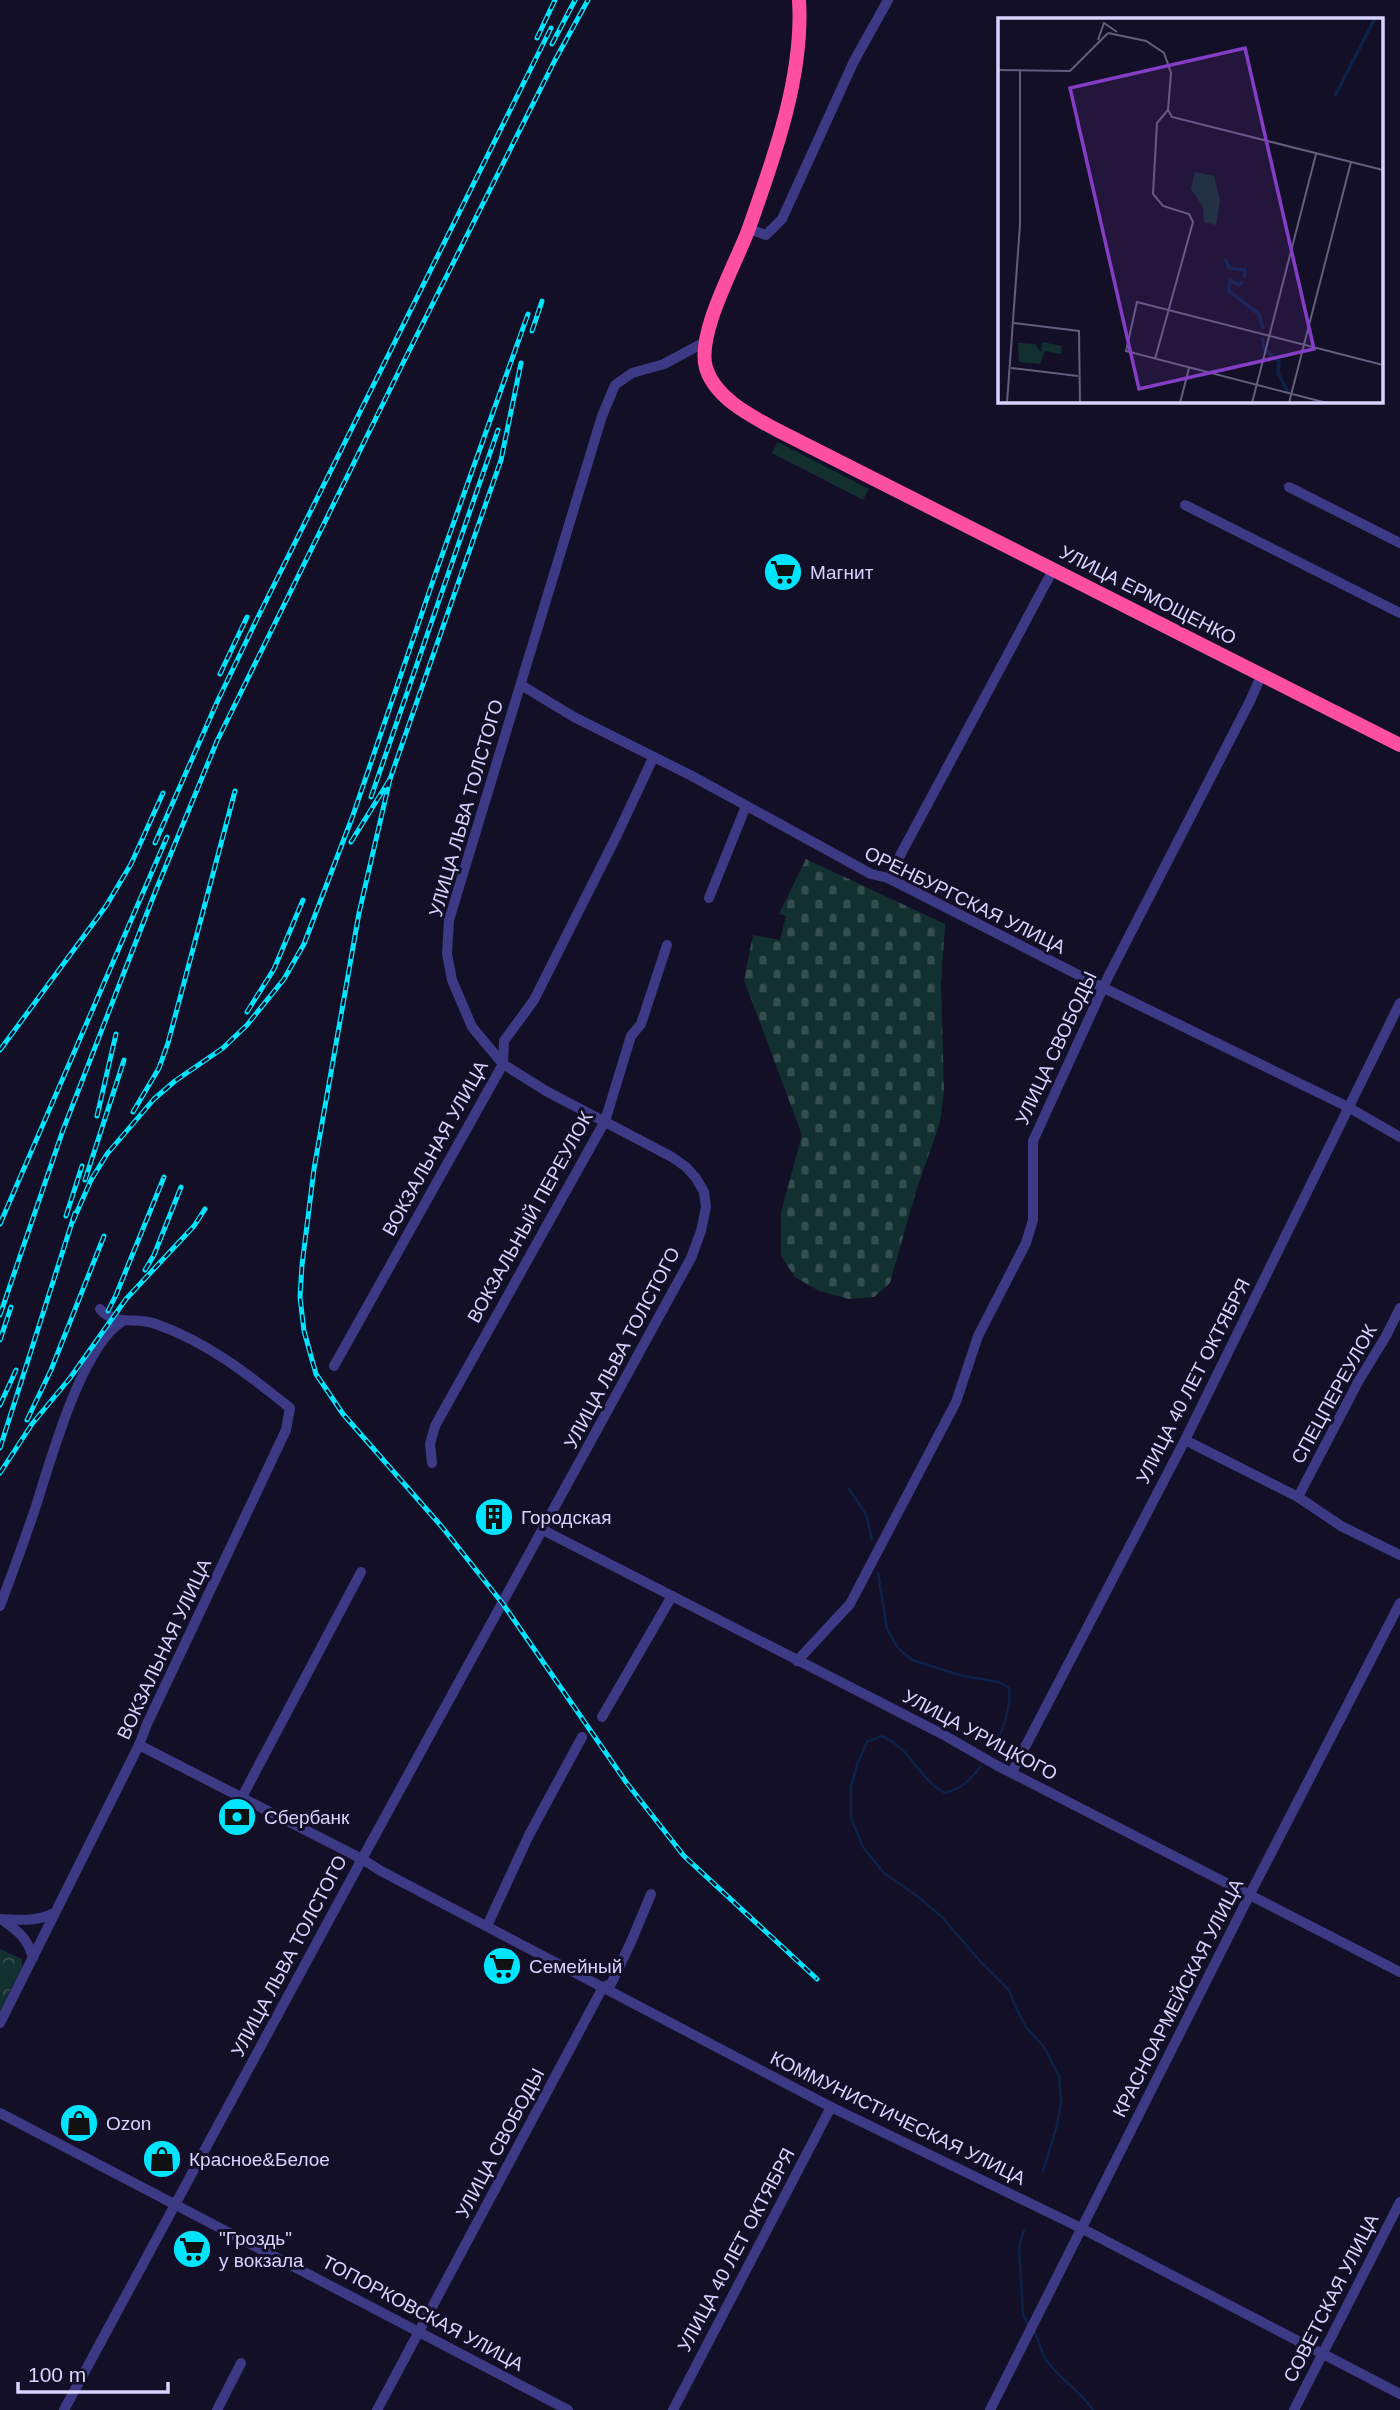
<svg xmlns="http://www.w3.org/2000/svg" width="1400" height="2410" font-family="Arial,sans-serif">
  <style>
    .grass { fill: #12302f }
    .forest { fill: url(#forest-crowns) }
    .cemetery { fill: url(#cemetery-stones) }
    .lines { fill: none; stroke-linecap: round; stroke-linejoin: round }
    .stream { stroke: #0c2248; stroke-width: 2.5 }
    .minor { stroke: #3d3a85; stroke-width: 10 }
    .highway { stroke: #ff4fa3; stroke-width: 14 }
    .rail-casing { stroke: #00e5ff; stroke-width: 5 }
    .rail { stroke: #130f26; stroke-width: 2.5; stroke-dasharray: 8; stroke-linecap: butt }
    .labels { text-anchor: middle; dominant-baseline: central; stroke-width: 6; stroke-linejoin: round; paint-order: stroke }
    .poi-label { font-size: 19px; fill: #d9d4ff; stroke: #130f26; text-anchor: start }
    .street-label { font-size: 19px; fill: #d9d4ff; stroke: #130f26 }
    .inset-river { fill: none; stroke: #0c2248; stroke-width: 3.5 }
    .inset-road { fill: none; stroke: #625e7d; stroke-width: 2 }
    .view { fill: #843dc5; fill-opacity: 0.15; stroke: #843dc5; stroke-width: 3.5 }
    .inset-edge { fill: none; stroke: #d9d4ff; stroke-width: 3.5 }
  </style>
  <defs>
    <pattern id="forest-crowns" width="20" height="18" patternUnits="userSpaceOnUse" patternTransform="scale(1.75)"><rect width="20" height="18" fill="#12302f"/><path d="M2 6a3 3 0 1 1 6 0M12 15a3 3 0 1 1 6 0" fill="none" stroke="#344d4e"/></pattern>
    <pattern id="cemetery-stones" width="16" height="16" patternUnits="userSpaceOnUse" patternTransform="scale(1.75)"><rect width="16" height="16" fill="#12302f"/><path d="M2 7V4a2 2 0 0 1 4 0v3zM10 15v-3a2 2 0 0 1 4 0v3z" fill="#344d4e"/></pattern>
  </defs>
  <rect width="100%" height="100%" fill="#130f26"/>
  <polygon class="grass" points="778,442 869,489 863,500 772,453"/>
  <polygon class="forest" points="0,1949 22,1959 22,1967 0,2011"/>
  <polygon class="cemetery" points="806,859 945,924 941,983 944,1091 940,1123 916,1191 890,1283 874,1297 849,1299 819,1291 795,1277 781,1256 781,1212 802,1135 744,980 753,935 780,940 786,916 779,914"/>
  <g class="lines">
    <g class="stream">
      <polyline points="849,1489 866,1514 872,1539"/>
      <path d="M878 1573 887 1629 898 1648 912 1660 963 1676 999 1682 1009 1688C1012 1707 1002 1733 993 1750"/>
      <path d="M981 1766C970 1780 963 1788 945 1793 918 1779 910 1746 881 1736L867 1742 858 1762 851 1786V1818L863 1847 884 1873 917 1896 942 1917 981 1962 1009 1990 1016 2008 1026 2027 1044 2047 1059 2076 1061 2103 1057 2125 1043 2171"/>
      <polyline points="1024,2230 1019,2247 1023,2315 1029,2325"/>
      <path d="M1033 2330C1040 2340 1040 2352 1047 2361 1061 2380 1080 2391 1093 2410"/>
    </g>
    <g class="minor">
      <polyline points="749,229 766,235 782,219 854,61 888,0"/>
      <polyline points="1289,487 1400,543"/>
      <polyline points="1185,505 1400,613"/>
      <polyline points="521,685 574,717 692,776 871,874 888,878 1104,988 1348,1107 1400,1137"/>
      <polyline points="888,878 1054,568"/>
      <polyline points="709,898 746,806"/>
      <polyline points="334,1366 503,1064 504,1041 534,1000 617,835 653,758"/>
      <polyline points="1185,1440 1298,1497 1341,1526 1400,1555"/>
      <polyline points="432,1463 430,1444 435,1426 605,1121 631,1036 641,1024 667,945"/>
      <polyline points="1298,1497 1358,1382 1386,1336 1400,1308"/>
      <polyline points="543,1530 942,1734 996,1765 1400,1972"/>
      <path d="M0 1606C12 1574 24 1542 35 1509 50 1463 81 1346 123 1321"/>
      <polyline points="797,1661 850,1604 956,1402 978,1336 1026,1243 1033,1220 1033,1141 1108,977 1250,701 1262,674"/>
      <polyline points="602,1717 672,1596"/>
      <polyline points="139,1745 362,1859 381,1871 831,2107 1081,2228 1400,2394"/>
      <polyline points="1012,1772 1185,1440 1400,1003"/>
      <polyline points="242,1797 361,1572"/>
      <path d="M1 1919C20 1920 36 1922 54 1913"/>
      <path d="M1 1919C17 1930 28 1938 33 1958"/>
      <polyline points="487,1926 529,1835 582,1737"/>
      <path d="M0 2023 139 1745 147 1724 286 1430 290 1408C248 1374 207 1342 156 1324 136 1316 115 1327 100 1309"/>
      <polyline points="0,2113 568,2410"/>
      <polyline points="64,2410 362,1859 691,1258 701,1231 706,1207 704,1192 696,1178 686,1167 672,1157 546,1091 503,1064 472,1027 452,980 447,954 449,920 602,416 615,385 632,373 664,364 705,342"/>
      <polyline points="217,2410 241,2363"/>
      <polyline points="377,2410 603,1987 611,1984 631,1942 651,1894"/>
      <polyline points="673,2410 831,2107"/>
      <polyline points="990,2410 1249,1896 1400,1603"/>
      <polyline points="1294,2410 1400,2202"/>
    </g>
    <path class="highway" d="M799 0C804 75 774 158 749 228 737 262 696 333 706 368 715 398 751 416 777 430L1400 745"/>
    <g class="rail-casing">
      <g id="rail">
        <polyline points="537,38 555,0"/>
        <polyline points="552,44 575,0"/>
        <polyline points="532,331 542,301"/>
        <polyline points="220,674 247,617"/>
        <polyline points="390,779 359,913 314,1169 302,1265 300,1297 304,1331 316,1374 343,1414 442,1527 503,1604 626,1782 684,1856 817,1979"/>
        <polyline points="371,797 498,430"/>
        <polyline points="351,842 390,779 501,460 521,363"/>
        <polyline points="155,843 218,700 257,619 551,28"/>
        <polyline points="247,1012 274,969 303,900"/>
        <polyline points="0,1050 106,906 131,864 163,793"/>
        <polyline points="133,1112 159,1068 168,1043 235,791"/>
        <polyline points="97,1116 116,1034"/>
        <polyline points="85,1180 124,1060"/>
        <polyline points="66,1216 82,1166"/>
        <polyline points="73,1221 91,1180 107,1154 154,1099 175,1081 223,1048 247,1025 284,979 304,944 352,818 435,575 528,314"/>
        <polyline points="0,1224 167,837"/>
        <polyline points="145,1270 154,1255 181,1187"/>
        <polyline points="108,1311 116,1295 164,1177"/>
        <polyline points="0,1315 63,1130 154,895 217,741 403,363 554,62 588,0"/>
        <polyline points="0,1340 11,1307"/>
        <polyline points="0,1405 16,1370"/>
        <polyline points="27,1420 51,1370 104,1236"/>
        <polyline points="0,1448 75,1213"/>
        <polyline points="0,1473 32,1424 70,1378 126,1299 194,1226 205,1209"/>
      </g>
    </g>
    <use href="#rail" class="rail"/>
  </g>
  <defs>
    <g id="supermarket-disc" transform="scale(2.0125)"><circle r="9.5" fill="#00e5ff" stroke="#130f26"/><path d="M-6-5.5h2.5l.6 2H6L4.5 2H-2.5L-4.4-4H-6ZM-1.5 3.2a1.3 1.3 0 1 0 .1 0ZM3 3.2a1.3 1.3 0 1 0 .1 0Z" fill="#111"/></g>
    <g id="building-disc" transform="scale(2.0125)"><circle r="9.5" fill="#00e5ff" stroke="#130f26"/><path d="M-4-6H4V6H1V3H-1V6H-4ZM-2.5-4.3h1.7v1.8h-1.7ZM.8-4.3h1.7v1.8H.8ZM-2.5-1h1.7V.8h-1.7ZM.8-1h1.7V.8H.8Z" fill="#111"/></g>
    <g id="bank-disc" transform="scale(2.0125)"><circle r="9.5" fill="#00e5ff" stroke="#130f26"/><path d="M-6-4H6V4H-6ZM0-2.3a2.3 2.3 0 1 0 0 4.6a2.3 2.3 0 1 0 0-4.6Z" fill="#111"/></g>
    <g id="shop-disc" transform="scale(2.0125)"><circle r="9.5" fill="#00e5ff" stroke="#130f26"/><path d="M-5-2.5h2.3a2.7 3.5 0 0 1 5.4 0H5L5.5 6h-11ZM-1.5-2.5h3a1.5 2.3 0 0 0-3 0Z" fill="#111"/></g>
  </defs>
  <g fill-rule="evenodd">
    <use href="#supermarket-disc" x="783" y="572"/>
    <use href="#building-disc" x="494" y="1517"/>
    <use href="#bank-disc" x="237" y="1817"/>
    <use href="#supermarket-disc" x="502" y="1966"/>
    <use href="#shop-disc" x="79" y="2123"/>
    <use href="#shop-disc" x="162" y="2159"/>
    <use href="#supermarket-disc" x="192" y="2249"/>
  </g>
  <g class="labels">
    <g class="poi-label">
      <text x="810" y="572">Магнит</text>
      <text x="521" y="1517">Городская</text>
      <text x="264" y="1817">Сбербанк</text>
      <text x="529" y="1966">Семейный</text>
      <text x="106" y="2123">Ozon</text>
      <text x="189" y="2159">Красное&amp;Белое</text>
      <text x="219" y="2238">"Гроздь"<tspan x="219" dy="22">у вокзала</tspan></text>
    </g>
    <g class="street-label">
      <text transform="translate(1148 595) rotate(27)">УЛИЦА ЕРМОЩЕНКО</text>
      <text transform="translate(466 808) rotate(-74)">УЛИЦА ЛЬВА ТОЛСТОГО</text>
      <text transform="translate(965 900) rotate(26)">ОРЕНБУРГСКАЯ УЛИЦА</text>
      <text transform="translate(1056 1048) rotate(-65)">УЛИЦА СВОБОДЫ</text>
      <text transform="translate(435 1148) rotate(-61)">ВОКЗАЛЬНАЯ УЛИЦА</text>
      <text transform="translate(530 1217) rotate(-61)">ВОКЗАЛЬНЫЙ ПЕРЕУЛОК</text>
      <text transform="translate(622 1348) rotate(-62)">УЛИЦА ЛЬВА ТОЛСТОГО</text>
      <text transform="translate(1193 1381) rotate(-63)">УЛИЦА 40 ЛЕТ ОКТЯБРЯ</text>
      <text transform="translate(1334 1394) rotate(-61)">СПЕЦПЕРЕУЛОК</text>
      <text transform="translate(164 1649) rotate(-65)">ВОКЗАЛЬНАЯ УЛИЦА</text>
      <text transform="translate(980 1735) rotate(28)">УЛИЦА УРИЦКОГО</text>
      <text transform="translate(289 1956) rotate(-62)">УЛИЦА ЛЬВА ТОЛСТОГО</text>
      <text transform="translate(1178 1998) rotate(-63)">КРАСНОАРМЕЙСКАЯ УЛИЦА</text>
      <text transform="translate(898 2118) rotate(26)">КОММУНИСТИЧЕСКАЯ УЛИЦА</text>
      <text transform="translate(500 2143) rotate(-62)">УЛИЦА СВОБОДЫ</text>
      <text transform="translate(736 2250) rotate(-62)">УЛИЦА 40 ЛЕТ ОКТЯБРЯ</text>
      <text transform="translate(1331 2298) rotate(-63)">СОВЕТСКАЯ УЛИЦА</text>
      <text transform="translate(423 2313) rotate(28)">ТОПОРКОВСКАЯ УЛИЦА</text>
    </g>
  </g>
  <g transform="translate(998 18)">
    <rect width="385" height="385" fill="#130f26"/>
    <path d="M197 154 216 158 222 183 218 207 206 204 205 189 193 171Z" fill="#12302f"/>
    <path d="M44 324 64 328 63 336 47 333 42 346 21 344 20 325 37 326 43 334Z" fill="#12302f"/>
    <path class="inset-river" d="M337 78 377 0M227 241 231 250 247 252 246 260M245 263 241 267 232 262 231 273 261 296 265 311M264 319 266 330 281 344 280 355 290 374"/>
    <path class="inset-road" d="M110 15 148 23 166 35 173 55 170 92 174 99 385 152M100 22 106 5 119 14M0 52 72 53 110 15M16 305 81 313 82 385M157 341 195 204 191 196 165 188 155 176 159 105 170 92M13 350 80 358M9 385 22 207V53M182 385 191 350M254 385 318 136M291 385 353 144M329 385 128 333 139 284 385 347"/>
    <path class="view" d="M247 30 316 331 141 371 72 70Z"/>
    <rect width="385" height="385" class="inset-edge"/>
  </g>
  <path d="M18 2382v10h150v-10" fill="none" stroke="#d9d4ff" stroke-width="3.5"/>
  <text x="28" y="2382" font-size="21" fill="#d9d4ff" stroke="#130f26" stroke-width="5" paint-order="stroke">100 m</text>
</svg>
